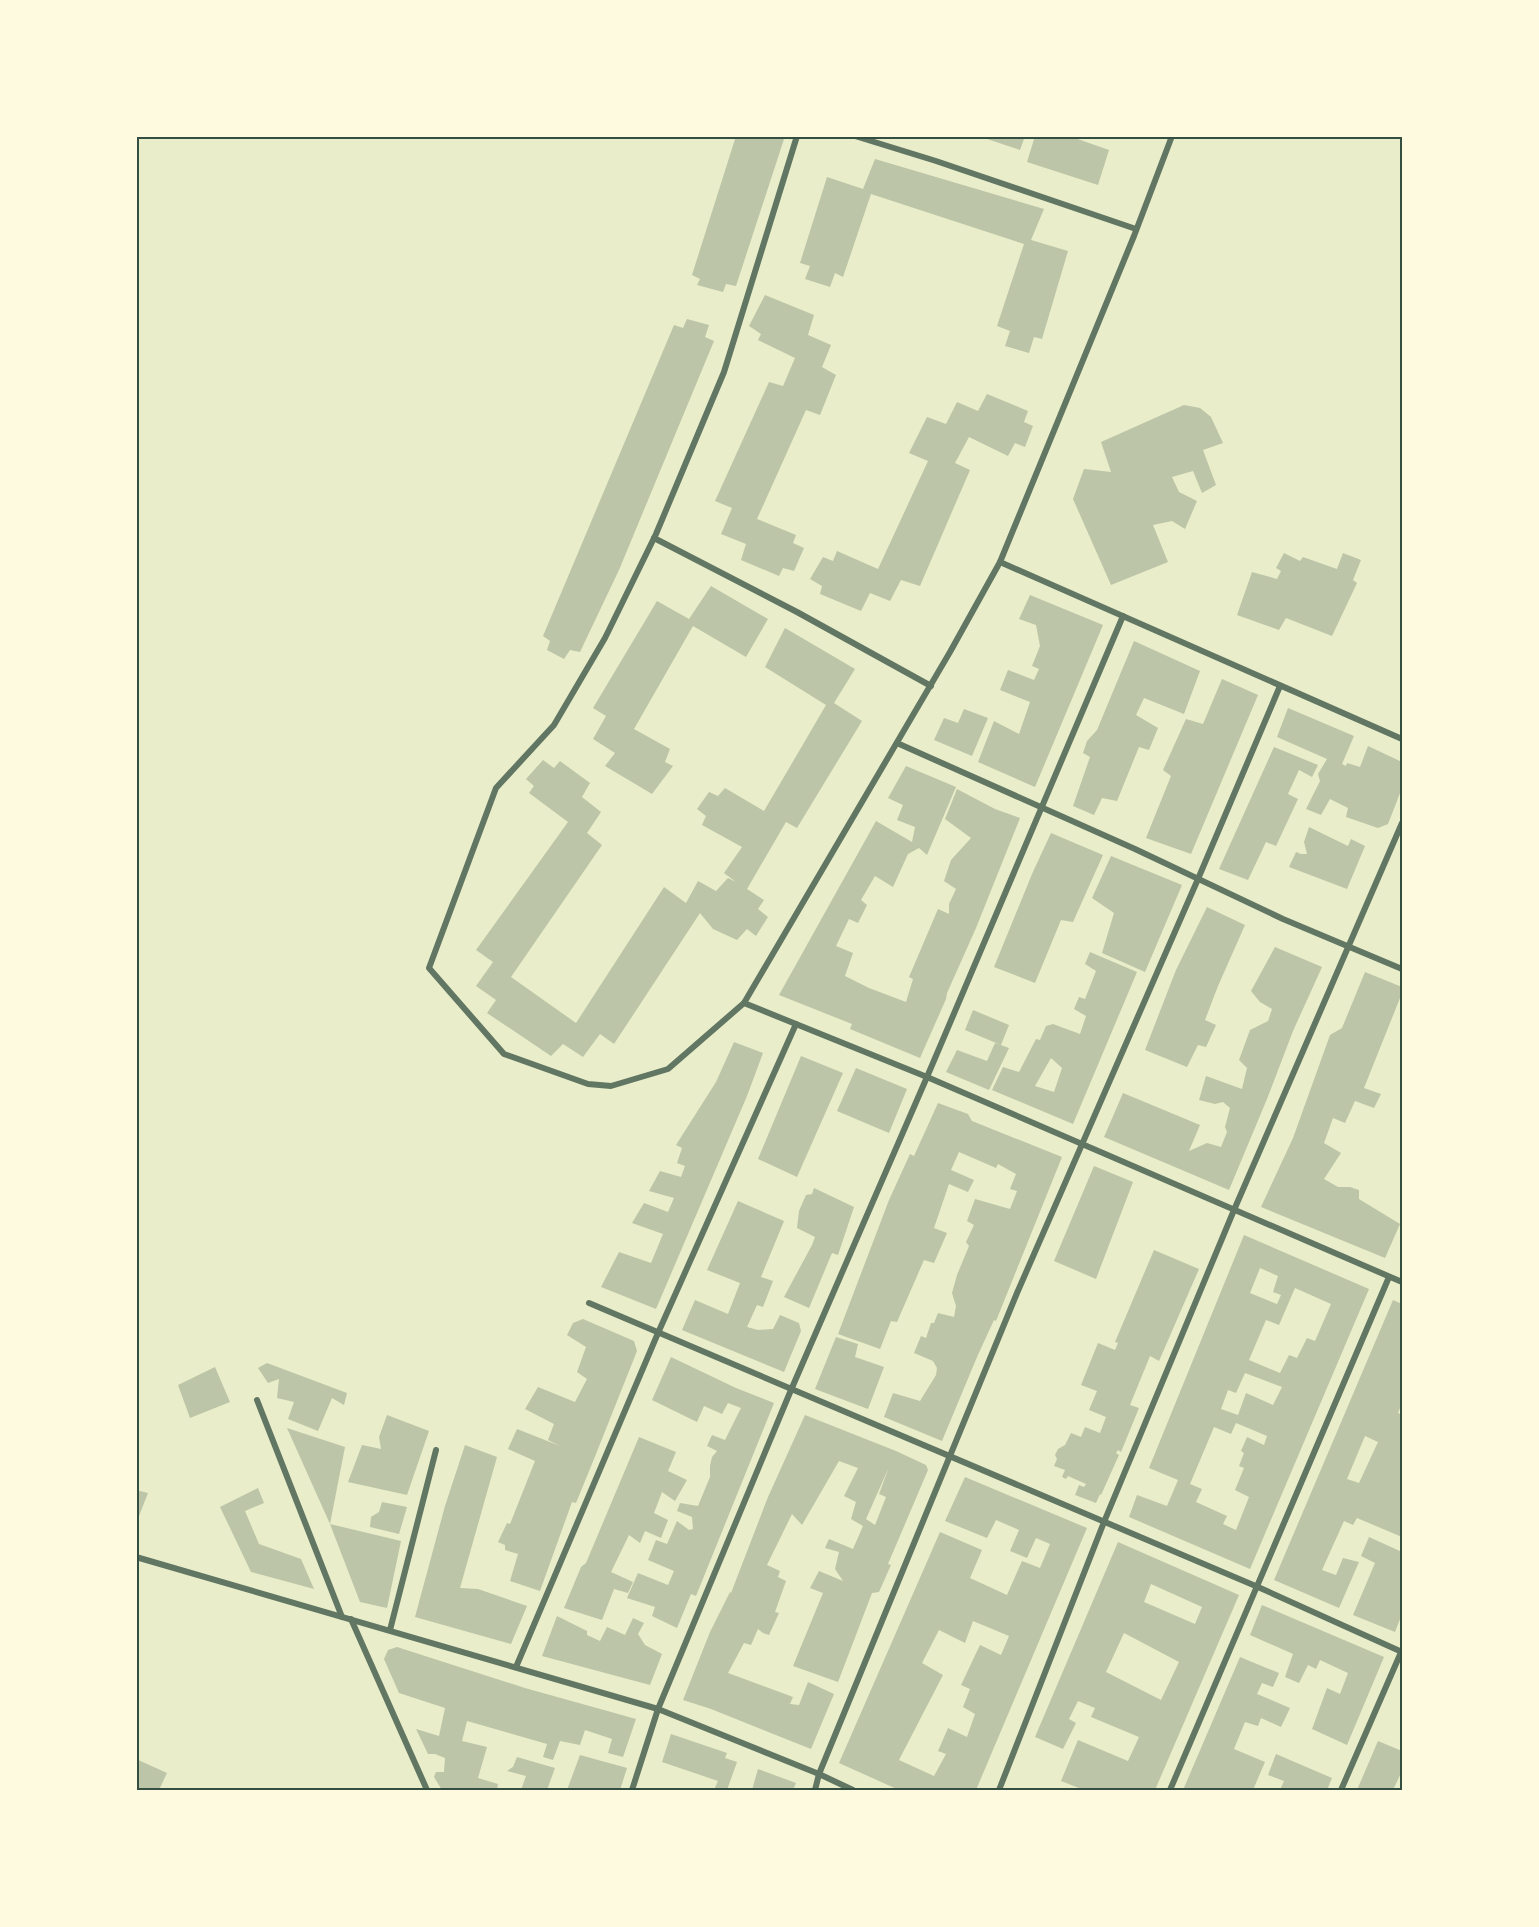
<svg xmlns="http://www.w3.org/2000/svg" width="1539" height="1927" font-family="'Golos Text',sans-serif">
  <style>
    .building { fill: #bcc5a7; fill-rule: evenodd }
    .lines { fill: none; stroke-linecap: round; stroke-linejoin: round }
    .minor { stroke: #617663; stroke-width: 6 }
    .neatline { fill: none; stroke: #344e41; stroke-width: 2 }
  </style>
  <rect width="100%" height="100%" fill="#e9edc9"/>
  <g class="building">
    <polygon points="736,136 785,136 736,286 726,284 723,292 697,285 700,279 692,275"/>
    <polygon points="978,136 1025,136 1020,150"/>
    <polygon points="1035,136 1069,136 1109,150 1098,185 1027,162"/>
    <polygon points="875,159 1044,209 1031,240 1068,251 1042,339 1034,337 1029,353 1005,346 1010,331 997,326 1024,244 871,194 843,277 835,273 830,287 805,279 810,266 800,263 827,177 863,189"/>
    <polygon points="765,295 814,315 808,335 831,345 822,367 836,375 820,415 806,410 757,519 796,535 793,543 804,548 794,571 783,568 779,576 741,560 746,544 721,534 732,508 715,501 769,382 783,386 795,358 758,340 761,334 749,326"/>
    <polygon points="687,319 709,325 705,337 714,341 619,570 580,652 570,650 564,659 547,650 550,641 543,636 674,325 683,328"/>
    <polygon points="987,394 1028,411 1024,422 1033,426 1025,447 1015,443 1008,456 969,437 955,463 970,470 920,586 901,580 890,601 870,593 861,611 820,594 822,586 810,579 823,557 833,561 837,551 878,569 928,461 909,453 927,417 946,424 957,402 978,411"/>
    <polygon points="1184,405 1200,408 1211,417 1223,443 1203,450 1216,485 1202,493 1193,471 1172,477 1179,492 1197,501 1185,529 1172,521 1153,525 1168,562 1111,585 1073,499 1084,469 1111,472 1101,442"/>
    <polygon points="1284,553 1300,561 1303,557 1337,569 1343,553 1361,560 1353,580 1357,583 1332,636 1286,618 1279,630 1237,615 1252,572 1277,579 1281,571 1276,568"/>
    <polygon points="711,586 768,619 746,657 693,626 634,729 670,749 665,762 673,766 652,794 605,766 615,753 593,739 606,716 593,708 657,601 689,619"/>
    <polygon points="1030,595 1103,625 1035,787 978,762 994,721 1019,734 1030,702 1000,690 1008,670 1034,680 1039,669 1032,666 1040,646 1036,625 1019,619"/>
    <polygon points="785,628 855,669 834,703 862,721 797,828 786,822 747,889 764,900 758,909 768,917 756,936 747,929 737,940 713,929 700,913 614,1044 600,1034 583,1057 563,1044 551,1056 487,1013 496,1000 476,986 493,962 476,950 568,822 529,793 534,786 526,779 543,760 554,768 560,761 590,783 582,797 601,812 587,833 602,845 511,977 576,1023 664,887 686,903 698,881 716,891 728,878 736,882 724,873 742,847 702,825 706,816 697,809 709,792 718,796 725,788 764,811 826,705 765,667"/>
    <polygon points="1134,641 1200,671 1184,714 1144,698 1136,715 1158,728 1149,750 1139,747 1117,801 1102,798 1094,815 1073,806 1090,757 1083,753 1087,741 1097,730"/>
    <polygon points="1222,679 1258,695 1191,854 1146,838 1171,776 1163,770 1186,719 1203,724"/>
    <polygon points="1288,708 1354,736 1342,764 1346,766 1347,763 1360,767 1368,746 1402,762 1402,788 1388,824 1378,828 1346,817 1348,808 1330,799 1321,815 1306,809 1320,781 1318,774 1327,759 1277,737"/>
    <polygon points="964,709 988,718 972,756 934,740 944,718 958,723"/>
    <polygon points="1274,747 1318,765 1312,777 1299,770 1288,794 1298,799 1276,846 1266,842 1248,880 1219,869"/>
    <polygon points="906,766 956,787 927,855 919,848 908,854 893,887 875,876 861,900 867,905 858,923 849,919 836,946 853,953 845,976 869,988 906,1002 913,979 909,977 938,909 949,914 949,904 956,889 944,881 951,860 971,838 945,819 957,789 995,809 1020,818 976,928 947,993 946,999 920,1058 850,1029 852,1024 779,995 876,821 912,842 915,827 897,820 903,805 888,798"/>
    <polygon points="1309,827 1348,846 1351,839 1365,846 1347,889 1289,867 1296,852 1301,854 1307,854 1304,842"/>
    <polygon points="1051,833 1103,855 1073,922 1061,920 1035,983 994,967 1032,874"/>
    <polygon points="1111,856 1182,885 1145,972 1102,953 1114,913 1092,898"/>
    <polygon points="1207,907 1245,925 1218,986 1205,1020 1216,1025 1206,1047 1198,1045 1187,1067 1145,1050 1176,970"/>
    <polygon points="1275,947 1322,967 1293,1031 1267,1099 1229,1190 1104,1137 1123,1093 1200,1125 1189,1151 1207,1143 1221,1147 1227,1132 1225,1127 1230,1108 1223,1102 1215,1104 1199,1100 1206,1076 1242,1089 1247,1068 1239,1060 1250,1030 1268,1021 1272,1009 1260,1002 1251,991"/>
    <path d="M1090 952 1137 972 1073 1124 992 1090 1003 1067 1019 1072 1036 1039 1040 1040 1046 1026 1053 1024 1080 1034 1086 1016 1074 1009 1079 997 1085 999 1096 971 1085 964ZM1051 1058 1062 1068 1054 1092 1035 1086Z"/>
    <polygon points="1365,972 1402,987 1402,993 1364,1088 1381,1094 1374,1108 1355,1101 1345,1123 1333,1118 1324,1143 1341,1153 1324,1179 1338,1187 1350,1187 1359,1190 1359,1199 1400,1224 1385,1258 1261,1207 1293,1138 1330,1035 1342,1028"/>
    <polygon points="973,1010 1009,1025 1001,1045 1009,1048 989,1090 946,1072 957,1050 987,1061 995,1043 1001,1045 965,1030"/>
    <polygon points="734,1042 763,1053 747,1096 656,1309 601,1287 619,1252 651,1263 663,1234 632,1223 644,1203 668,1212 674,1198 649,1191 660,1171 681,1177 685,1166 677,1163 682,1148 676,1145 716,1082"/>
    <polygon points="801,1056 843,1073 797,1177 758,1159"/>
    <polygon points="856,1068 907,1089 889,1133 837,1111"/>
    <polygon points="938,1103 968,1114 972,1121 1062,1157 996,1321 994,1320 977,1357 942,1441 884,1417 893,1393 920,1401 936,1375 937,1368 933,1361 914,1353 921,1336 926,1338 931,1323 934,1323 938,1313 954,1317 956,1306 952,1293 957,1275 969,1246 966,1242 974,1225 967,1221 975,1199 1010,1209 1017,1191 1010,1189 1016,1174 998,1164 996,1168 959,1152 951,1170 974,1180 968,1192 949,1184 934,1228 947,1233 934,1263 924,1260 897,1322 891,1321 880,1349 838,1334 889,1200 910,1154 914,1156"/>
    <polygon points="1094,1166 1133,1182 1096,1279 1054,1261"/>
    <polygon points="814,1188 854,1207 838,1255 832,1253 809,1308 784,1297 812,1245 815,1237 797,1228 799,1211 806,1195 812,1194"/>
    <polygon points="738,1201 784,1221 761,1277 773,1281 763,1307 757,1305 747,1327 758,1330 773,1329 780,1315 799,1323 801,1331 784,1372 682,1330 695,1300 728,1314 740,1283 707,1270"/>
    <path d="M1244 1235 1369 1289 1250 1569 1129 1517 1137 1495 1167 1506 1178 1480 1149 1468ZM1260 1268 1278 1276 1273 1292 1281 1295 1277 1304 1250 1293ZM1295 1288 1331 1304 1315 1341 1307 1338 1297 1358 1289 1355 1280 1373 1249 1360 1266 1320 1279 1325ZM1245 1373 1282 1387 1273 1405 1246 1393 1238 1415 1221 1409 1228 1390 1236 1393ZM1236 1423 1267 1436 1264 1445 1247 1437 1241 1451 1244 1453 1239 1466 1244 1468 1235 1490 1249 1497 1236 1530 1223 1524 1227 1516 1196 1502 1202 1489 1190 1484 1214 1427 1231 1434Z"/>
    <polygon points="1154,1250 1199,1269 1159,1361 1150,1356 1130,1405 1139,1408 1121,1452 1118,1450 1116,1453 1119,1455 1101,1495 1100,1494 1096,1503 1075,1495 1079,1485 1084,1487 1086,1484 1068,1476 1066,1479 1062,1477 1065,1470 1054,1466 1057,1459 1055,1455 1058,1449 1065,1445 1071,1433 1081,1437 1085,1427 1100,1433 1106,1417 1089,1410 1097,1391 1081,1385 1098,1343 1115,1350 1118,1343 1115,1342"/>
    <path d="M1393 1300 1402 1304V1403L1398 1413 1402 1415V1537L1357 1518 1353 1525 1344 1521 1322 1570 1336 1575 1343 1558 1359 1562 1339 1608 1274 1580ZM1365 1436 1378 1442 1359 1483 1347 1479Z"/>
    <polygon points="583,1319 634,1341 637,1351 594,1459 576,1503 572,1502 540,1591 510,1581 518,1554 505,1550 505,1545 498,1542 507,1523 510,1524 535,1461 508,1449 517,1429 560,1446 548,1440 554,1424 525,1409 538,1387 575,1402 587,1379 577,1372 586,1347 567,1335 573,1323"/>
    <polygon points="836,1337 858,1344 855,1357 884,1367 868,1409 815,1389"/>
    <polygon points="671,1357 736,1388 774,1403 696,1596 691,1594 677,1628 652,1616 655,1607 627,1598 638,1573 668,1585 674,1571 648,1560 656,1540 667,1544 677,1521 689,1530 693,1529 692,1517 677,1511 680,1503 698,1506 710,1477 710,1466 712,1457 717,1451 707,1446 712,1435 725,1440 741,1408 728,1403 722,1414 704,1406 697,1422 652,1400"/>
    <polygon points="267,1363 347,1393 344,1405 332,1398 318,1431 288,1419 294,1402 277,1398 279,1379 268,1383 258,1368"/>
    <polygon points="215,1367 230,1402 190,1418 178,1385"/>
    <polygon points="387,1415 429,1431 407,1495 348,1482 362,1445 381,1449 379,1437"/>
    <path d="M805 1415 896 1451 926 1465 928 1470 888 1564 891 1565 879 1592 872 1593 838 1682 793 1666 823 1593 810 1588 819 1571 843 1581 835 1569 839 1552 825 1548 829 1539 853 1549 863 1526 851 1519 856 1502 844 1496 858 1468 839 1461 802 1525 792 1514 767 1565 780 1571 778 1577 786 1581 775 1612 779 1613 769 1635 763 1633 758 1629 751 1645 744 1643 728 1673 793 1697 790 1704 799 1705 808 1682 834 1694 811 1749 711 1709 683 1700 710 1632 730 1592 731 1593 768 1497ZM889 1467 879 1494 886 1497 875 1525 866 1519Z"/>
    <polygon points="287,1428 345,1447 330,1524"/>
    <polygon points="639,1437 676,1452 668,1471 687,1480 675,1501 662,1492 654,1513 668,1520 661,1538 645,1531 640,1543 629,1535 611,1572 633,1582 628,1593 614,1589 602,1620 564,1608 581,1567 586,1563"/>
    <polygon points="465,1445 497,1457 460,1588 478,1589 527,1606 511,1644 415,1617 445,1506"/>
    <path d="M965 1477 1087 1528 976 1790H899L839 1763 940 1532 982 1550 970 1578 1007 1595 1022 1561 1040 1568 1050 1544 1036 1538 1027 1558 1010 1551 1019 1530 996 1520 987 1538 945 1521ZM973 1621 1009 1636 1001 1655 980 1645 961 1685 970 1689 963 1707 975 1714 967 1737 948 1728 938 1751 946 1754 934 1776 899 1760 943 1675 922 1663 939 1630 965 1643Z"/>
    <polygon points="258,1488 264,1503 245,1511 259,1544 301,1559 314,1589 251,1572 220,1507"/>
    <polygon points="136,1490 148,1493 137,1521 136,1521"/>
    <polygon points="382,1502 407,1507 399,1534 370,1527 371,1517 379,1512"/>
    <polygon points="330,1524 401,1541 387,1608 360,1602"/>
    <polygon points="1369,1537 1402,1552 1402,1614 1395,1632 1353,1615 1375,1563 1361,1556"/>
    <path d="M1118 1542 1239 1595 1155 1790H1084L1061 1781 1078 1740 1128 1761 1139 1737 1091 1717 1095 1708 1078 1701 1069 1719 1076 1723 1063 1749 1035 1737ZM1151 1584 1202 1607 1195 1624 1144 1602ZM1124 1633 1179 1662 1161 1700 1106 1672Z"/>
    <polygon points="1262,1605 1384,1657 1347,1745 1312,1729 1327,1688 1340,1694 1348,1673 1320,1660 1316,1669 1308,1665 1299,1683 1285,1677 1293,1654 1250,1635"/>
    <polygon points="557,1616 587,1631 587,1635 600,1641 607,1627 625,1635 633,1618 644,1623 638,1634 645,1645 662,1654 650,1685 542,1656"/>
    <polygon points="397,1647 525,1688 636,1719 623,1757 608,1753 612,1739 585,1730 580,1745 560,1741 553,1760 543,1757 547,1744 467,1721 462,1741 487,1747 478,1778 498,1784 497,1790 442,1790 434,1777 436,1772 444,1772 445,1758 435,1754 428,1754 416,1729 439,1736 445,1708 399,1693 384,1659 388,1650"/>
    <polygon points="1240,1657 1279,1673 1273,1687 1262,1683 1257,1694 1290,1708 1281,1727 1261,1718 1258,1726 1245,1722 1234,1749 1265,1762 1253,1790 1183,1790"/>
    <polygon points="671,1734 727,1753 725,1758 737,1762 727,1790 714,1790 718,1781 662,1762"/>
    <polygon points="1378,1741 1402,1751 1402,1771 1393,1790 1357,1790"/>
    <polygon points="1276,1754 1332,1778 1327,1790 1280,1790 1284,1781 1268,1775"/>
    <polygon points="580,1755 627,1768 620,1790 567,1790"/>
    <polygon points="517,1757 555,1768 547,1790 521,1790 526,1776 507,1771 513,1767"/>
    <polygon points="136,1759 167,1773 159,1790 136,1790"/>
    <polygon points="758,1769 796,1783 793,1790 752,1790"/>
  </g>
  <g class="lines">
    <g class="minor">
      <polyline points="797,136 724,372 656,534 605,638 554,725 496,788 429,968 504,1054 588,1084 611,1086 668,1069 744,1003 950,652 1000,562 1134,236 1172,136"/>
      <polyline points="855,136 936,161 1136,229"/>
      <polyline points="654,538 797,612 931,686"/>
      <polyline points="1000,562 1402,739"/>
      <polyline points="897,743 1135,849 1283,919 1402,969"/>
      <polyline points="744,1003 927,1077 1402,1282"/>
      <polyline points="589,1303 1258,1587 1402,1652"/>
      <polyline points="257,1400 342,1617"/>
      <polyline points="136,1557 658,1709 819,1774 853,1790"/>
      <polyline points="351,1619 427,1790"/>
      <polyline points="390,1630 436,1450"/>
      <polyline points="516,1667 658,1333 796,1024"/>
      <polyline points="632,1790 658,1709 791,1390 927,1077 1123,616"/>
      <polyline points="815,1790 819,1774 1017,1293 1198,879 1280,686"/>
      <polyline points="999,1790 1104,1522 1234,1210 1402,823"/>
      <polyline points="1170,1790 1389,1277"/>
      <polyline points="1341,1790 1402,1650"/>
    </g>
  </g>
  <rect width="1539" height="1927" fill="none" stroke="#fefae0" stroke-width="276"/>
  <rect x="138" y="138" width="1263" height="1651" class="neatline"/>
</svg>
